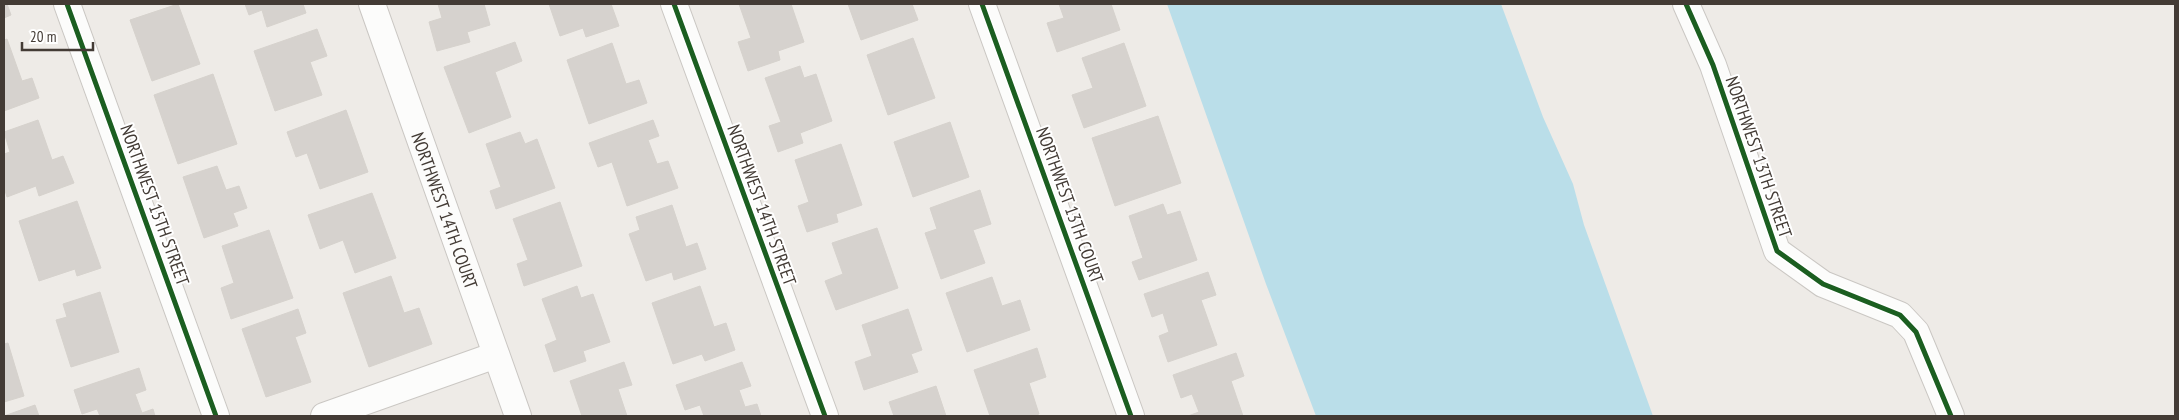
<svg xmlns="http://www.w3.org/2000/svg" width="2179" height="420" font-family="'PT Sans Narrow',sans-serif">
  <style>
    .water { fill: #badee9 }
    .building { fill: #d6d2ce; stroke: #d6d2cd }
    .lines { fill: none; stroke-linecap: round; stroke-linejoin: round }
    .street-casing { stroke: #cac7c3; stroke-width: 28 }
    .street { stroke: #fcfcfb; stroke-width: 26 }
    .cycleway-casing { stroke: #fff; stroke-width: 8 }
    .cycleway { stroke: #1b5e20; stroke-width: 5 }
    .labels { text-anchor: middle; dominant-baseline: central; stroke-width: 4; stroke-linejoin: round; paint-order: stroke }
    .street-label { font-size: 18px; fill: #433b35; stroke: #fff }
  </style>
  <rect width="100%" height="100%" fill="#eeebe7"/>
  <polygon class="water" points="1167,4 1501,4 1543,117 1573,184 1584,225 1653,416 1316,416 1266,284"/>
  <g class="building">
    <polygon points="4,4 7,4 11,15 4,18"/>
    <polygon points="178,4 200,64 152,81 130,20"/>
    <polygon points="245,4 303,4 306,13 267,27 262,10 249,15"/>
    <polygon points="438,4 484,4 490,25 467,32 470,42 437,51 429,22 442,18"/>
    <polygon points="549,4 611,4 619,26 586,37 583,28 560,36"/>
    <polygon points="739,4 791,4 804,42 778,51 780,60 748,71 738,42 751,38"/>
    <polygon points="848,4 912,4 918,20 861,40"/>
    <polygon points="1059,4 1111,4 1120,30 1057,52 1047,23 1064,18"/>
    <polygon points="317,29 327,56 310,62 322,95 275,111 254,51"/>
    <polygon points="913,38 935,98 888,115 867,55"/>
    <polygon points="7,39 22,81 32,78 39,98 4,111 4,40"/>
    <polygon points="515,42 522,61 495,72 511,117 469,133 444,67"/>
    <polygon points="612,43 626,84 639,80 647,103 589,124 567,60"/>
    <polygon points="1124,43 1146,106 1084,128 1072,95 1093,88 1082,58"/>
    <polygon points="800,66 804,78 816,74 832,121 800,133 803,143 778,152 769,126 781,122 765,78"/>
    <polygon points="213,74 237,144 178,164 154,95"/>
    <polygon points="346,110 368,172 320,189 307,153 296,157 287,132"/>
    <polygon points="1158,116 1181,183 1115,206 1092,138"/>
    <polygon points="38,120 52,160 63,156 74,183 39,196 36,186 7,197 4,187 4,154 10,152 4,132"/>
    <polygon points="653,120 659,136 648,140 657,164 668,161 678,188 627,206 612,162 598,167 589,143"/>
    <polygon points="950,122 969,177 913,197 894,142"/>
    <polygon points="520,132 525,144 537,139 555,188 496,209 490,191 501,187 486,144"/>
    <polygon points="841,144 862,205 836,214 838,222 807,232 798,206 809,202 795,160"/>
    <polygon points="217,166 226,190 239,186 247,208 233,213 238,226 204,238 183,177"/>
    <polygon points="980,190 991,224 973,230 985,263 941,279 925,233 937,229 930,208"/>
    <polygon points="372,193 396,258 355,273 343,240 320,249 308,215"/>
    <polygon points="77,201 101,268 77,276 75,269 39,281 19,221"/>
    <polygon points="560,202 582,266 524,286 517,264 528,260 513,219"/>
    <polygon points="1163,204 1167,215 1180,211 1197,260 1139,280 1132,262 1143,258 1129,216"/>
    <polygon points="672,205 686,247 697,243 706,269 674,280 672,272 646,281 629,234 640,230 636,217"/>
    <polygon points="877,228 898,288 836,310 825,281 843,274 832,243"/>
    <polygon points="269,230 293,298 231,319 221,288 234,283 222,246"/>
    <polygon points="1208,272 1216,295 1201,300 1217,345 1168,362 1159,336 1169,332 1163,313 1152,317 1144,294"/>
    <polygon points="391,276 404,313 419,308 432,344 369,367 343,293"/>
    <polygon points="992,277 1002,306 1020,300 1030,330 967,352 946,293"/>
    <polygon points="577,286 581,298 593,294 610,342 583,351 586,361 554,372 545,345 557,340 542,299"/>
    <polygon points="700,286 714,327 726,323 735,350 705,361 702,354 673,364 652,303"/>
    <polygon points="100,292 119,352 71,367 56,320 67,317 63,304"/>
    <polygon points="298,309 306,333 295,337 311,382 266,397 242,329"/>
    <polygon points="908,309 922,350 911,354 918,372 864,390 855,362 872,356 862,325"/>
    <polygon points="8,343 24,396 4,402 4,344"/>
    <polygon points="1037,348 1046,377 1029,383 1039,414 1032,416 990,416 974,370"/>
    <polygon points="1236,353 1244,376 1231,381 1243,416 1188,416 1199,412 1192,394 1181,398 1173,375"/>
    <polygon points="624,362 632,385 618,389 627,416 582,416 570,381"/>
    <polygon points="742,362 751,386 739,390 745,407 757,404 761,416 704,416 700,405 685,410 676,385"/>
    <polygon points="139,368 146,390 135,394 142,413 153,409 155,416 100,416 97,409 82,414 74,390"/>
    <polygon points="936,386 946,416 894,416 889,402"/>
    <polygon points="35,405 39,416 4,416"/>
  </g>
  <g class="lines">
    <g class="street-casing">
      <g id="street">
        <polyline points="67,4 216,416"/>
        <path id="s1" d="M372 4 518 416"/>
        <polyline points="674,4 825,416"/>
        <polyline points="982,4 1131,416"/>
        <polyline points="1686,4 1713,65 1777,251 1823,284 1900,315 1916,332 1951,416"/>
        <polyline points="324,416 496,355"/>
      </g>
    </g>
    <use href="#street" class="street"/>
    <g class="cycleway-casing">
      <g id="cycleway">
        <polyline points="67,4 216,416"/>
        <polyline points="674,4 825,416"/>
        <polyline points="982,4 1131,416"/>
        <polyline points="1686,4 1713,65 1777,251 1823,284 1900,315 1916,332 1951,416"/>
      </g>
    </g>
    <use href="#cycleway" class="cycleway"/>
  </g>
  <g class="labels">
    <g class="street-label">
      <text transform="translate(1759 157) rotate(71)">NORTHWEST 13TH STREET</text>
      <text transform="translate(155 205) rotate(70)">NORTHWEST 15TH STREET</text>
      <text transform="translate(762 205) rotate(70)">NORTHWEST 14TH STREET</text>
      <text transform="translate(1070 205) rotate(70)">NORTHWEST 13TH COURT</text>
      <text stroke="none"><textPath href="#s1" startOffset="219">NORTHWEST 14TH COURT</textPath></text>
    </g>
  </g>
  <rect width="2179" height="420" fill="none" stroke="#433b35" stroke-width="10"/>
  <path d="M22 42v8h71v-8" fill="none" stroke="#433b35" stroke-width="2.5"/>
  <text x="30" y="42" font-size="15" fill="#433b35" stroke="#ffffff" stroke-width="4" paint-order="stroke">20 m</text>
</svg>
